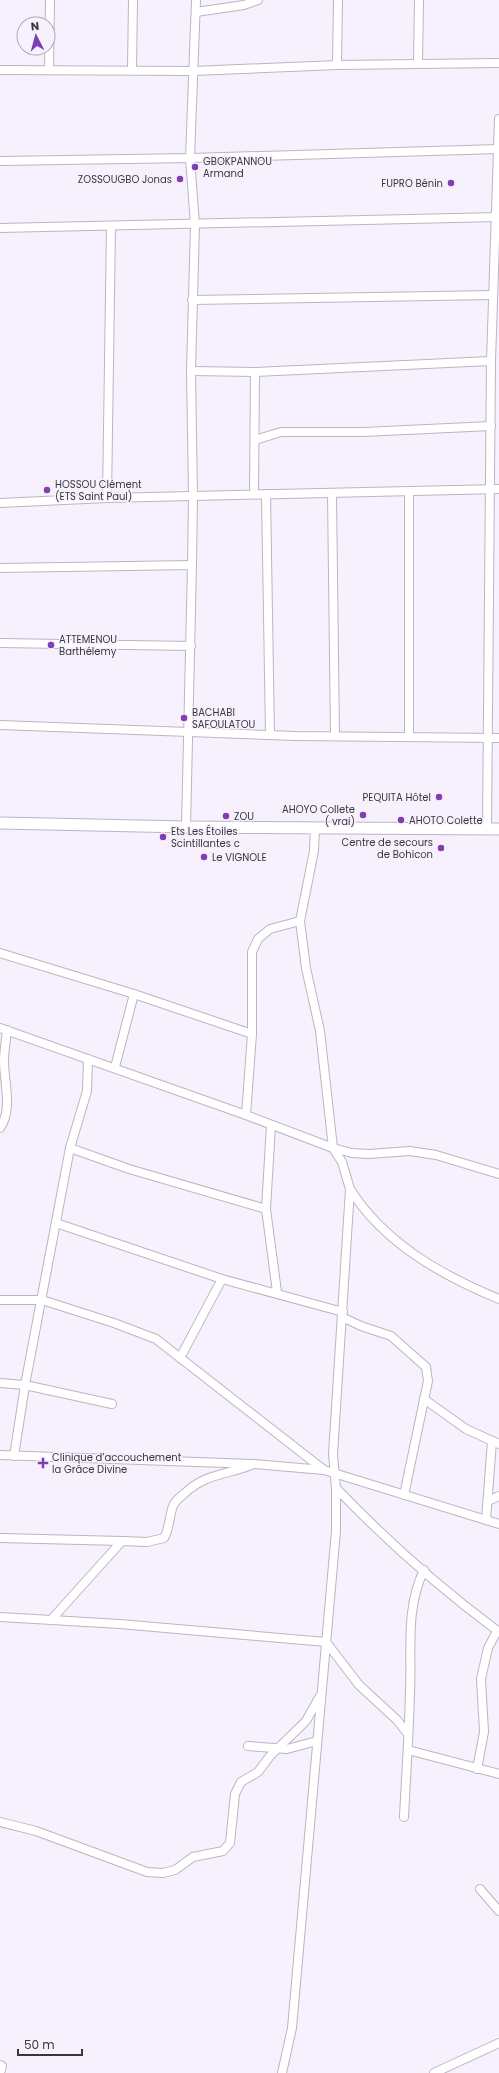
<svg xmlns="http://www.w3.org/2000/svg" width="499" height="2073" font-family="Poppins,sans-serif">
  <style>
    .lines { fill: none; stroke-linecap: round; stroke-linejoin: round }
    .street-casing { stroke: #bdb3c7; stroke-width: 10 }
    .secondary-casing { stroke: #bdb3c7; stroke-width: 13 }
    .street { stroke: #fff; stroke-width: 8 }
    .secondary { stroke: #fff; stroke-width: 11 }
    .poi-dot { fill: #803eb2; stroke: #f7f1fe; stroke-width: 1.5 }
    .labels { text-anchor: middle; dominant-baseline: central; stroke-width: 3; stroke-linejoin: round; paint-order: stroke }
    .poi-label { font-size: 10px; fill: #3a363e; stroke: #f7f1fe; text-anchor: start }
  </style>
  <rect width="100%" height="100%" fill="#f7f1fe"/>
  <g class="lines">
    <g class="street-casing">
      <g id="street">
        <polyline points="196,12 244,5 258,0"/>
        <polyline points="418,63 419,0"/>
        <polyline points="337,65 338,0"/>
        <polyline points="132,69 133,0"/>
        <polyline points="0,70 193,71 337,65 499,63"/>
        <polyline points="49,70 50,0"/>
        <polyline points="0,161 190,158 196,0"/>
        <polyline points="0,228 499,217"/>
        <polyline points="192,300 493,295"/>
        <polyline points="191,371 255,372 491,361"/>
        <polyline points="255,440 281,432 364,432 491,426"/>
        <polyline points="254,494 255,372"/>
        <polyline points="266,494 270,735"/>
        <polyline points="332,494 335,736"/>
        <polyline points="107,498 111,226"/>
        <polyline points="0,503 107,498 499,489"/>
        <polyline points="192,565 193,497 191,371 195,225 190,158 499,149"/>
        <polyline points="0,568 192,565 186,827"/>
        <polyline points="0,643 191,646"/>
        <polyline points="0,725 295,736 499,738"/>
        <polyline points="409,737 409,492"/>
        <polyline points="487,829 491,361 499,119"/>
        <polyline points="0,953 134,994 252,1034"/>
        <polyline points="0,1028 246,1115 333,1148 352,1153 369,1154 410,1151 436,1155 499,1174"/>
        <polyline points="115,1067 134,994"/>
        <polyline points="246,1115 252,1034 252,952 258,939 270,929 300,921"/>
        <polyline points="271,1125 266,1209 277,1292"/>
        <path d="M0 1128C13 1110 4 1082 4 1061 4 1051 6 1041 7 1030"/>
        <polyline points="70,1148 129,1169 266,1209"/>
        <path d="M350 1189C384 1243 441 1275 499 1299"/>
        <polyline points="56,1223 222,1279 343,1312"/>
        <polyline points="0,1300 42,1300 114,1323 156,1339 324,1470"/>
        <polyline points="342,1317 361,1326 391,1336 426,1367 428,1381 404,1495"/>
        <polyline points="180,1358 222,1279"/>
        <polyline points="0,1383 25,1385 112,1404"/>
        <polyline points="424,1399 466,1429 499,1444"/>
        <polyline points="0,1455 253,1464 324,1470 499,1524"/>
        <polyline points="14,1456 25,1385 70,1148 87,1091 88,1059"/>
        <path d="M336 1488C386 1540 441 1589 499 1632"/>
        <polyline points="488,1501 499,1496"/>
        <polyline points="486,1520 492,1441"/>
        <polyline points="0,1538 122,1541"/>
        <polyline points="0,1617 120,1624 326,1642 359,1685 397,1720 408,1734"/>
        <path d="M51 1620 122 1541 147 1542 164 1538C170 1528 169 1516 173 1506 175 1501 180 1497 184 1494 204 1474 226 1475 251 1465"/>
        <polyline points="248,1746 287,1749 317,1741"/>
        <polyline points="408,1750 499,1774"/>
        <polyline points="477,1769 484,1732 481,1679 488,1648 497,1631"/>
        <path d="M404 1817C406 1776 409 1734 410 1692 412 1650 405 1609 424 1570"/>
        <polyline points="0,1822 36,1831 147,1872 163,1873 175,1870 193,1857 223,1851 230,1843 235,1794 241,1782 258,1772 270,1756 306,1721 320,1696"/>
        <polyline points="480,1889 499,1911"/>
        <polyline points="0,2065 2,2066 0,2073"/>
        <polyline points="282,2073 292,2028 336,1531 336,1488 333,1454 350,1189 342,1162 333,1148 320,1031 306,968 300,921 314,851 315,827"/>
        <polyline points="434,2073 499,2043"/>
      </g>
    </g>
    <g class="secondary-casing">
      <polyline id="secondary" points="0,823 186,827 499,829"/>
    </g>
    <use href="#street" class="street"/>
    <use href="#secondary" class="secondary"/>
  </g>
  <g class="poi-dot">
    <circle cx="195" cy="167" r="4"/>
    <circle cx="180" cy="179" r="4"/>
    <circle cx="451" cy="183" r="4"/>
    <circle cx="47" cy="490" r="4"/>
    <circle cx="51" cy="645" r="4"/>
    <circle cx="184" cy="718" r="4"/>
    <circle cx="439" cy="797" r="4"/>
    <circle cx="363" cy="815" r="4"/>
    <circle cx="226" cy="816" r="4"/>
    <circle cx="401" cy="820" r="4"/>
    <circle cx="163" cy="837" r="4"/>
    <circle cx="441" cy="848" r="4"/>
    <circle cx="204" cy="857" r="4"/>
    <path d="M41 1457h4v4h4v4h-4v4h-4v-4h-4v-4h4z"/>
  </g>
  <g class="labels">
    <g class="poi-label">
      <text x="203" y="161">GBOKPANNOU<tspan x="203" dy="12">Armand</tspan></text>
      <text x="172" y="179" text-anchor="end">ZOSSOUGBO Jonas</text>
      <text x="443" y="183" text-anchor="end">FUPRO Bénin</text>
      <text x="55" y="484">HOSSOU Clément<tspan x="55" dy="12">(ETS Saint Paul)</tspan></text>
      <text x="59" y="639">ATTEMENOU<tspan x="59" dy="12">Barthélemy</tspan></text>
      <text x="192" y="712">BACHABI<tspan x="192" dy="12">SAFOULATOU</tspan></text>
      <text x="431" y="797" text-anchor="end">PEQUITA Hôtel</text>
      <text x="355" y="809" text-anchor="end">AHOYO Collete<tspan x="355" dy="12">( vrai)</tspan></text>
      <text x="234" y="816">ZOU</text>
      <text x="409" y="820">AHOTO Colette</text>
      <text x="171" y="831">Ets Les Étoiles<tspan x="171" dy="12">Scintillantes c</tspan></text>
      <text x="433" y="842" text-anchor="end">Centre de secours<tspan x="433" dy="12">de Bohicon</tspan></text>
      <text x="212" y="857">Le VIGNOLE</text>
      <text x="52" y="1457">Clinique d’accouchement<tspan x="52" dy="12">la Grâce Divine</tspan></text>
    </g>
  </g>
  <g transform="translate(36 36) rotate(354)"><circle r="19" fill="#f7f1fe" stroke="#aba6b1"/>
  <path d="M0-3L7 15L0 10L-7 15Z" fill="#803eb2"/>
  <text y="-6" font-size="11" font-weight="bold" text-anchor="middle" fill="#3a363e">N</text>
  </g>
  <path d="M18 2049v6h64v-6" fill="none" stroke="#3a363e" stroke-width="2"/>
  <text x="24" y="2049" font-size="12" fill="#3a363e" stroke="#f7f1fe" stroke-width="3" paint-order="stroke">50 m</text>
</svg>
